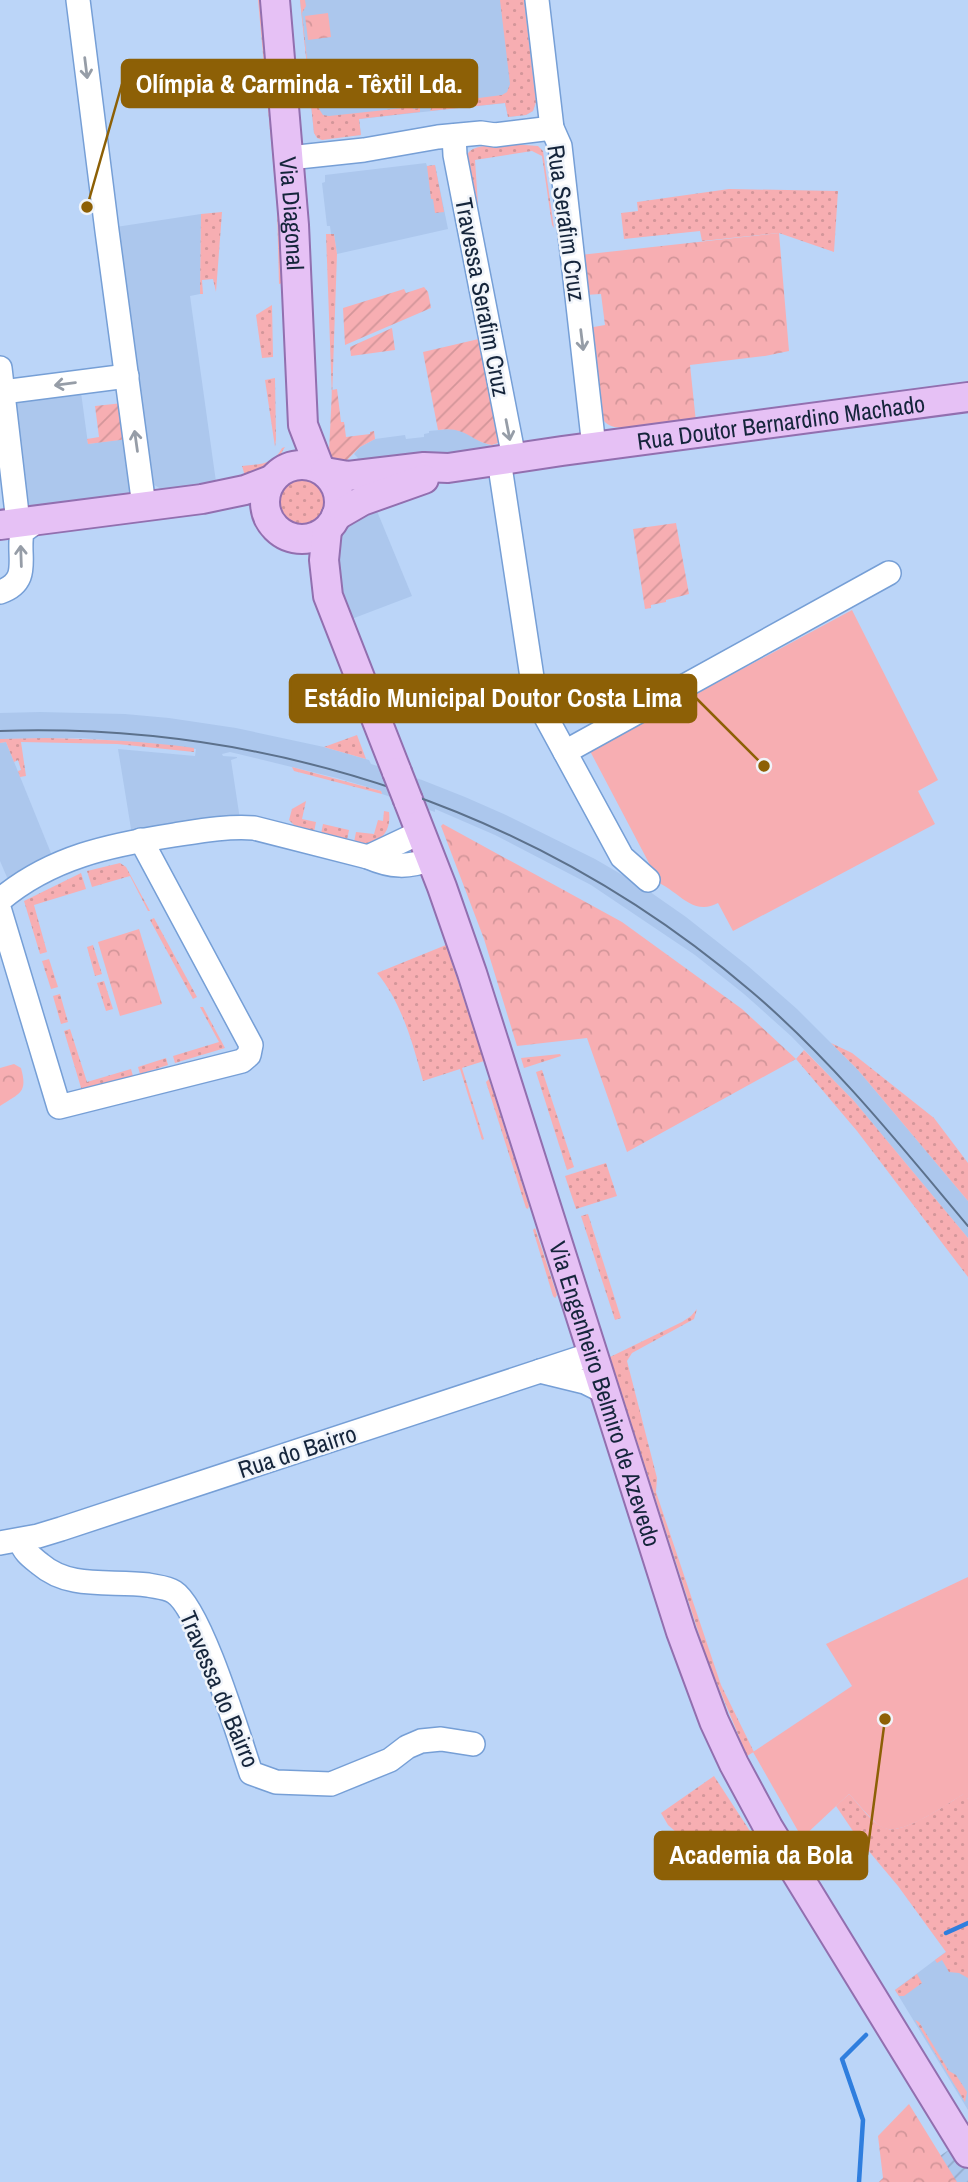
<svg xmlns="http://www.w3.org/2000/svg" width="968" height="2182" font-family="'Archivo Narrow',sans-serif">
  <style>
    .built { fill: #acc7ed }
    .industrial { fill: url(#industrial-furrows) }
    .grass { fill: url(#grass-dots) }
    .forest { fill: url(#forest-crowns) }
    .garden { fill: url(#garden-furrows) }
    .pitch { fill: #f7aeb2 }
    .lines { fill: none; stroke-linecap: round; stroke-linejoin: round }
    .stream { stroke: #2f7ede; stroke-width: 4.5 }
    .minor-casing { stroke: #769fd6; stroke-width: 26 }
    .major-casing { stroke: #926faf; stroke-width: 32 }
    .minor { stroke: #fff; stroke-width: 23 }
    .major { stroke: #e6c1f5; stroke-width: 28 }
    .tram { stroke: #5c718c; stroke-width: 2 }
    .major-bridge-casing { stroke: #926faf; stroke-width: 32; stroke-linecap: butt }
    .major-bridge { stroke: #e6c1f5; stroke-width: 28 }
    .oneway { stroke: #969da7 }
    .labels { text-anchor: middle; dominant-baseline: central; stroke-width: 5; stroke-linejoin: round; paint-order: stroke }
    .street-label { font-size: 24px; fill: #15253b; stroke: #f0f4fa }
    .leader { fill: none; stroke: #8d6006; stroke-width: 2.5 }
    .callout-dot { fill: #8d6006; stroke: #f0f4fa; stroke-width: 2.5 }
    .callout { fill: #8d6006; stroke: #8d6006; stroke-width: 2.5 }
    .callout-label { font-size: 26px; text-anchor: middle; font-weight: bold; fill: #fff }
  </style>
  <defs>
    <pattern id="industrial-furrows" width="10" height="10" patternUnits="userSpaceOnUse" patternTransform="scale(1.75)"><rect width="10" height="10" fill="#acc7ed"/><path d="M-1 1l2-2M0 10L10 0M9 11l2-2" fill="none" stroke="#93abcc"/></pattern>
    <pattern id="grass-dots" width="8" height="8" patternUnits="userSpaceOnUse" patternTransform="scale(1.75)"><rect width="8" height="8" fill="#f7aeb2"/><path d="M2 2h.1M6 6h.1" fill="none" stroke="#d3969a" stroke-width="1.8" stroke-linecap="round"/></pattern>
    <pattern id="forest-crowns" width="20" height="18" patternUnits="userSpaceOnUse" patternTransform="scale(1.75)"><rect width="20" height="18" fill="#f7aeb2"/><path d="M2 6a3 3 0 1 1 6 0M12 15a3 3 0 1 1 6 0" fill="none" stroke="#d3969a"/></pattern>
    <pattern id="garden-furrows" width="10" height="10" patternUnits="userSpaceOnUse" patternTransform="scale(1.75)"><rect width="10" height="10" fill="#f7aeb2"/><path d="M-1 1l2-2M0 10L10 0M9 11l2-2" fill="none" stroke="#d3969a"/></pattern>
  </defs>
  <rect width="100%" height="100%" fill="#bbd5f8"/>
  <g class="built">
    <polygon points="300,0 524,0 536,102 533,111 526,115 508,117 505,103 359,119 361,135 320,139 314,133"/>
    <polygon points="426,163 427,166 435,165 448,229 337,254 334,234 331,234 330,226 327,226 322,183 325,182 325,175"/>
    <polygon points="201,214 200,294 190,296 216,482 161,489 151,483 116,227"/>
    <polygon points="80,385 88,444 134,438 143,504 20,520 5,394"/>
    <polygon points="452,429 466,432 481,442 490,445 491,448 349,467 358,458 354,454 360,447 375,439 405,435 406,439 424,437 424,434 429,433 429,431"/>
    <polygon points="372,499 412,596 341,623 331,596 338,518"/>
    <polygon points="40,712 125,714 169,718 236,728 324,747 369,760 371,764 422,780 465,797 506,815 595,859 643,887 686,917 748,966 797,1009 858,1070 968,1201 968,1238 854,1101 791,1036 744,994 695,955 591,885 495,835 435,809 435,812 382,794 381,791 337,778 230,752 222,754 223,756 237,757 237,758 231,760 241,826 133,841 118,749 195,756 196,749 148,743 79,738 0,739 0,713"/>
    <polygon points="6,742 55,863 12,889 0,861 0,743"/>
    <polygon points="951,1948 968,1970 968,2110 895,1990"/>
  </g>
  <polygon class="industrial" points="968,2137 968,2182 901,2182"/>
  <g class="grass">
    <polygon points="258,0 264,0 286,282 279,284 277,206"/>
    <polygon points="300,0 305,0 306,6 302,13 310,86 317,90 319,109 323,115 329,116 413,107 413,109 420,108 420,112 359,119 361,135 322,140 317,138 314,133"/>
    <polygon points="500,0 524,0 536,102 533,111 526,115 508,117 505,103 430,111 433,104 437,101 440,103 502,95 507,92 510,84"/>
    <path d="M512 144 538 146 543 151 554 228 552 225 542 156 532 151 475 160 478 205 472 206C470 192 457 156 473 149 484 144 500 145 512 144Z"/>
    <polygon points="435,165 444,212 435,213 433,199 431,199 427,166"/>
    <polygon points="729,189 838,191 834,252 779,233 702,241 700,231 624,239 621,213 638,211 637,202"/>
    <polygon points="222,212 216,292 213,279 202,280 203,294 200,294 201,214"/>
    <polygon points="326,234 334,234 337,254 332,398"/>
    <polygon points="272,305 273,357 262,358 256,315"/>
    <polygon points="275,378 276,439 275,447 265,380"/>
    <path d="M285 447 274 465 247 483 242 466C259 464 274 465 282 448Z"/>
    <circle cx="301" cy="501" r="27"/>
    <polygon points="357,735 366,759 324,747"/>
    <path d="M46 738C95 739 145 741 194 748V752L117 744 21 742 26 776 20 777 18 771 21 770 18 760 14 762 6 742 0 743V739Z"/>
    <polygon points="292,767 381,791 382,794 294,771"/>
    <polygon points="306,801 302,819 316,822 314,832 297,828 289,820 292,809"/>
    <path d="M384 811 389 812C392 835 376 847 354 842L356 832 374 834 378 820 383 821Z"/>
    <polygon points="323,824 349,830 347,840 321,834"/>
    <polygon points="120,863 126,867 150,911 148,911 130,876 92,887 87,871"/>
    <polygon points="81,873 86,889 34,905 47,952 40,954 24,901"/>
    <polygon points="154,918 197,997 193,999 150,920"/>
    <polygon points="93,945 102,974 95,976 87,947"/>
    <path d="M446 945 484 1061 462 1068 484 1139 482 1140 460 1069 423 1081C413 1044 402 1003 377 973Z"/>
    <polygon points="49,959 58,987 51,989 42,961"/>
    <polygon points="104,981 113,1009 106,1011 97,983"/>
    <polygon points="60,994 68,1022 61,1024 53,996"/>
    <polygon points="200,1007 203,1007 225,1048 175,1063 173,1056 219,1042"/>
    <polygon points="70,1029 87,1082 131,1069 133,1076 82,1091 64,1031"/>
    <polygon points="831,1043 852,1053 934,1118 968,1163 968,1201 858,1070"/>
    <polygon points="804,1050 854,1101 968,1238 968,1277 857,1131 796,1059"/>
    <polygon points="560,1054 561,1056 524,1068 521,1058"/>
    <polygon points="166,1058 168,1065 140,1074 138,1067"/>
    <polygon points="542,1070 574,1167 567,1170 536,1072"/>
    <polygon points="489,1079 529,1206 528,1209 526,1208 486,1082"/>
    <polygon points="606,1163 617,1196 576,1209 565,1176"/>
    <polygon points="588,1214 621,1318 615,1320 581,1216"/>
    <polygon points="535,1228 557,1295 555,1298 553,1296 533,1230"/>
    <polygon points="697,1309 694,1319 632,1353 627,1361 657,1478 656,1492 721,1685 754,1752 856,1691 747,1756 707,1659 610,1357 682,1322 691,1316"/>
    <polygon points="714,1776 761,1848 718,1869 668,1825 661,1813"/>
    <path d="M965 1793 968 1799V1978L959 1973 949 1972 942 1960 937 1963 935 1960 946 1952 898 1886 857 1837 836 1806 849 1794C859 1804 871 1823 885 1828 902 1836 948 1803 965 1793Z"/>
    <polygon points="917,1974 922,1983 904,1996 899,1996 895,1990"/>
    <polygon points="915,2020 919,2022 949,2071 956,2075 967,2092 965,2102"/>
  </g>
  <g class="forest">
    <polygon points="328,13 331,37 308,40 305,16"/>
    <path d="M779 233 789 351 765 356 690 365 696 422 628 431 627 427C616 428 608 428 601 417L588 328 605 325 601 294 585 295 580 255Z"/>
    <polygon points="443,824 622,922 742,1009 796,1059 627,1152 587,1038 517,1046 484,939 441,826"/>
    <polygon points="139,929 162,1004 120,1016 98,942"/>
    <path d="M14 1064 21 1068C28 1093 20 1093 0 1106V1068Z"/>
    <polygon points="909,2104 957,2182 879,2182 883,2178 878,2136"/>
  </g>
  <g class="garden">
    <polygon points="424,287 428,292 431,308 345,345 343,308 404,289 406,293"/>
    <polygon points="392,328 395,350 351,356 350,347"/>
    <path d="M483 338 501 437 498 443 492 445C469 441 467 426 438 430L423 352Z"/>
    <polygon points="337,389 341,422 344,422 346,437 370,434 370,432 374,431 375,439 360,447 344,463 333,458 329,452 332,390"/>
    <polygon points="123,403 128,439 88,444 87,439 99,437 95,406"/>
    <polygon points="676,523 689,594 666,600 666,602 651,605 651,608 645,609 633,529"/>
  </g>
  <g class="pitch">
    <path d="M852 610 938 780 918 791 935 824 733 931 718 903C689 919 674 882 648 880L650 865 590 751Z"/>
    <path d="M968 1577V1799L964 1794C946 1804 899 1840 880 1826 868 1817 859 1804 849 1794L802 1838 753 1752 852 1686 826 1644Z"/>
  </g>
  <g class="lines">
    <g class="stream">
      <polyline points="946,1933 968,1923"/>
      <polyline points="859,2182 863,2120 842,2059 866,2035"/>
    </g>
    <g class="minor-casing">
      <g id="minor">
        <polyline points="78,0 107,231 144,506"/>
        <polyline points="537,0 552,128 560,146 594,447"/>
        <polyline points="454,136 455,155 514,458"/>
        <polyline points="289,158 364,150 438,137 481,133 495,135 552,128"/>
        <polyline points="0,368 18,522"/>
        <polyline points="3,392 127,376"/>
        <polyline points="499,460 535,697 622,857 648,880"/>
        <path d="M0 592C32 581 17 557 22 532L40 519"/>
        <polyline points="565,752 889,573"/>
        <polyline points="368,857 421,832"/>
        <path d="M0 900C51 857 110 845 174 835 200 831 227 826 254 828L368 857C391 867 408 868 431 859"/>
        <polyline points="0,911 59,1107 242,1061 249,1055 251,1045 141,840"/>
        <polyline points="540,1371 585,1382 605,1392"/>
        <path d="M20 1540C24 1552 30 1556 40 1564 70 1590 111 1580 148 1585 156 1587 166 1587 174 1592 201 1609 239 1738 251 1773L276 1782 331 1784 390 1760 407 1747 421 1741 441 1739 473 1744"/>
        <polyline points="0,1543 38,1536 61,1529 592,1354"/>
      </g>
    </g>
    <g class="major-casing">
      <g id="major">
        <path id="s1" d="M275 0 294 225 303 425 320 469"/>
        <circle cx="302" cy="502" r="37"/>
        <path id="s2" d="M325 472 348 476 424 467 448 468 562 451 968 397"/>
        <polyline points="336,516 362,501 424,479"/>
        <polyline points="0,525 202,499 245,490 271,480"/>
        <polyline points="327,530 324,560 328,596 397,772"/>
        <path id="s3" d="M408 800 442 887 472 973 681 1632 714 1721 734 1764 768 1827 968 2153"/>
      </g>
    </g>
    <use href="#minor" class="minor"/>
    <use href="#major" class="major"/>
    <path class="tram" d="M0 731C275 722 543 813 752 992 833 1061 900 1145 968 1226"/>
    <g class="major-bridge-casing">
      <polyline id="major-bridge" points="397,772 408,800"/>
    </g>
    <use href="#major-bridge" class="major-bridge"/>
  </g>
  <defs><path id="oneway-shaft" d="M-6 0H5M1.5-3L5.5 0L1.5 3" fill="none" stroke-width="1.6" stroke-linecap="round" stroke-linejoin="round" transform="scale(1.75)"/></defs>
  <g class="oneway">
    <use href="#oneway-shaft" transform="translate(86 68) rotate(83)"/>
    <use href="#oneway-shaft" transform="translate(582 340) rotate(83)"/>
    <use href="#oneway-shaft" transform="translate(65 384) rotate(173)"/>
    <use href="#oneway-shaft" transform="translate(508 430) rotate(79)"/>
    <use href="#oneway-shaft" transform="translate(136 441) rotate(-98)"/>
    <use href="#oneway-shaft" transform="translate(21 556) rotate(-92)"/>
  </g>
  <g class="labels">
    <g class="street-label">
      <text stroke="none"><textPath href="#s1" startOffset="214">Via Diagonal</textPath></text>
      <text transform="translate(567 223) rotate(82)">Rua Serafim Cruz</text>
      <text transform="translate(483 297) rotate(79)">Travessa Serafim Cruz</text>
      <text stroke="none"><textPath href="#s2" startOffset="460">Rua Doutor Bernardino Machado</textPath></text>
      <text stroke="none"><textPath href="#s3" startOffset="626">Via Engenheiro Belmiro de Azevedo</textPath></text>
      <text transform="translate(297 1451) rotate(-18)">Rua do Bairro</text>
      <text transform="translate(220 1689) rotate(67)">Travessa do Bairro</text>
    </g>
  </g>
  <path class="leader" d="M87 207L122 84M764 766L696 698M885 1719L867 1855"/>
  <g class="callout-dot">
    <circle cx="87" cy="207" r="7"/>
    <circle cx="764" cy="766" r="7"/>
    <circle cx="885" cy="1719" r="7"/>
  </g>
  <g class="callout">
    <rect x="122" y="60" width="355" height="47" rx="7"/>
    <rect x="290" y="675" width="406" height="47" rx="7"/>
    <rect x="655" y="1832" width="212" height="47" rx="7"/>
  </g>
  <g class="callout-label">
    <text x="299" y="93">Olímpia &amp; Carminda - Têxtil Lda.</text>
    <text x="493" y="707">Estádio Municipal Doutor Costa Lima</text>
    <text x="761" y="1864">Academia da Bola</text>
  </g>
</svg>
